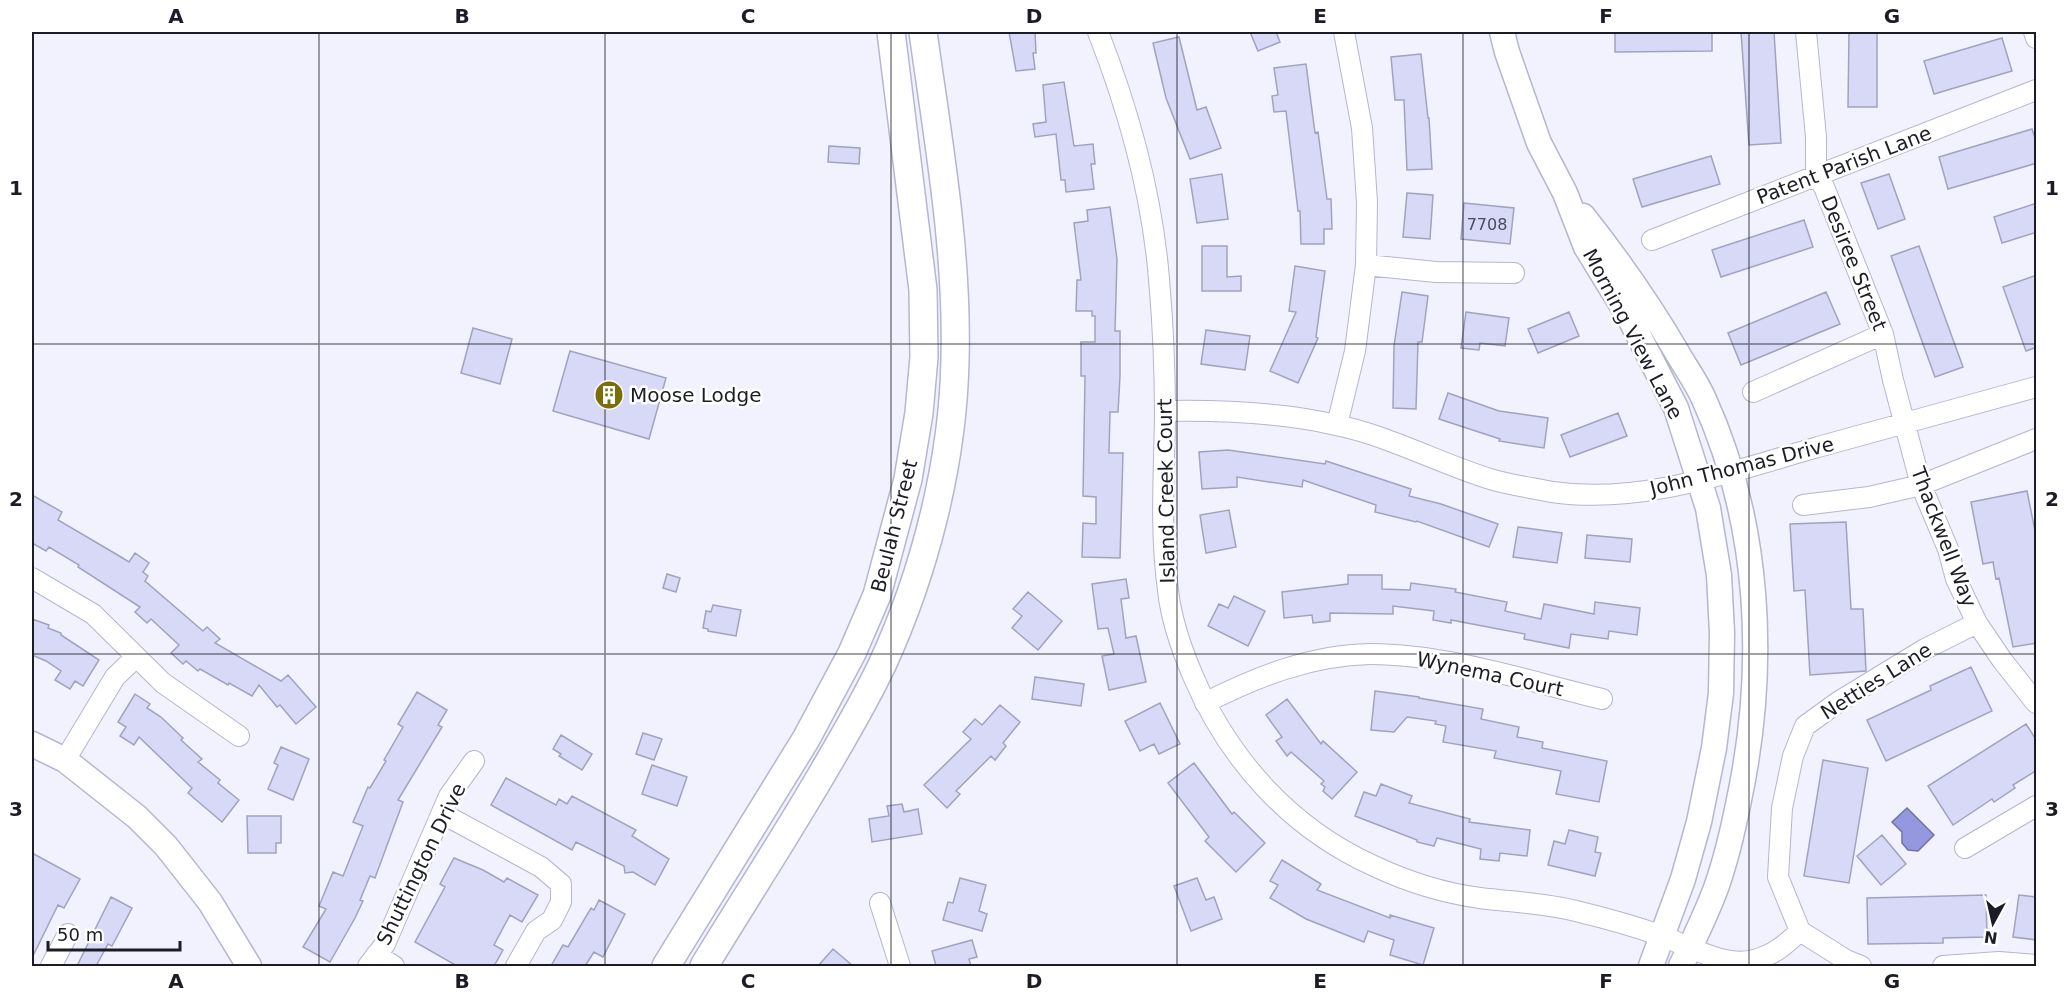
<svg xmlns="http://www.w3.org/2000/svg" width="2068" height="998" viewBox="0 0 2068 998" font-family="'DejaVu Sans',sans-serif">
  <rect width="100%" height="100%" fill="#f1f2fe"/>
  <path fill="#9698df" stroke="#7173a8" stroke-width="1.5" d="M1907,808L1934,835L1918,851L1908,850L1902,843V832L1892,822Z"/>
  <path fill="#d7d9f7" stroke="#a1a3be" stroke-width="1.5" d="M1009,32H1035L1036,53H1033L1035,69L1016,71Z
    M1250,32H1276L1280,42L1258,51Z
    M1615,32H1712V51L1615,52Z
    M1741,32H1774L1781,143L1749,145Z
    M1849,32H1877V107H1848Z
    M1179,37L1197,110L1206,107L1221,148L1190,159L1166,98L1153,43Z
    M2002,38L2012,71L1934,94L1924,61Z
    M1421,54L1428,118H1429L1432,169L1407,170L1404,100H1395L1391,57Z
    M1306,64L1315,133L1318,132L1327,199H1331L1332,229H1324V244H1301L1300,211H1298L1286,111L1274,112L1272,96L1278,95L1274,68Z
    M1064,82L1074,146L1093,144L1095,164H1091L1094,189L1066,192L1065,180H1061L1056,134L1035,137L1033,124L1046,122L1043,85Z
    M2032,129L2037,144V163L1948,189L1939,157Z
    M829,146L860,148L859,164L828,162Z
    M1711,156L1720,184L1642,207L1633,179Z
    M1222,174L1228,219L1197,223L1190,179Z
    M1889,174L1905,219L1878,229L1861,183Z
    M1407,193L1433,195L1430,239L1403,237Z
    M1464,203L1514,208L1510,244L1461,239Z
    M2037,203V232L2002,243L1994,217Z
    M1110,207L1117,259L1115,331H1120V376L1118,412H1110L1109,453H1123L1120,558L1082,557L1083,523L1096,524V497L1083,496L1085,376H1081V342H1095V316H1092V311H1076L1077,280H1081L1074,223L1088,221L1087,210Z
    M1804,220L1813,247L1721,277L1712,250Z
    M1202,246H1227V277L1241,276V291H1202Z
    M1919,246L1963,367L1935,377L1891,256Z
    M1295,266L1325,271L1316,337L1318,338L1298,383L1270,371L1296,312L1289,311Z
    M2037,275V347L2026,351L2003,287Z
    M1402,292L1428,296L1422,342H1418L1416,409L1393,408L1394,346Z
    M1826,292L1840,324L1741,365L1728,333Z
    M1466,312L1509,318L1505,346L1480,343L1479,350L1461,348Z
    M1569,312L1579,336L1538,353L1528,329Z
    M473,328L512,339L500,384L461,373Z
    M1206,330L1250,336L1245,370L1201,364Z
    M570,351L666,378L649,439L553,411Z
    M1448,393L1499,411L1548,418L1544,448L1499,441L1500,439L1439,419Z
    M1618,413L1627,436L1570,457L1561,435Z
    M1228,450L1325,464L1326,461L1411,489L1409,496L1441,504L1498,524L1489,547L1417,521L1416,522L1375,512L1376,505L1303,480L1302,487L1237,477V487L1202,489L1199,452Z
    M2027,491L2037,541V643L2013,647L1999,578L1996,579L1993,562L1983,564L1971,502Z
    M32,495L62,512L58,520L121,557L129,562L135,553L149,563L143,572L148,576L145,581L203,631L207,627L220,639L215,643L281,681L288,675L316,707L296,724L280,705L277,707L259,685L252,696L229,683L228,685L200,669L198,671L186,661L183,664L171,653L179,645L151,619L147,623L135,612L140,607L78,567L79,565L49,547L46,551L32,543Z
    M1229,510L1236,547L1206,553L1200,515Z
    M1846,522L1851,609H1863L1866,671L1810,675L1805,590L1794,591L1790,524Z
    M1518,527L1562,533L1557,563L1513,557Z
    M1587,535L1632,539L1630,562L1585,558Z
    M667,574L680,578L676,592L663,588Z
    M1348,575H1382V589L1410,590L1411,583L1456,589L1455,592L1507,602L1505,611L1541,619L1544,604L1594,614L1595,602L1640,608L1637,635L1609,631L1608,639L1571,634L1569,648L1524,639L1525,634L1451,620V623L1433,620L1434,611L1393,606V614L1330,613V621L1313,623L1312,615L1284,618L1282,592L1348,584Z
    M1126,579L1129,598L1121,599L1126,638L1136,636L1146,682L1109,690L1102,656L1114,654L1108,628L1098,629L1092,584Z
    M1028,592L1062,621L1038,650L1012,628L1022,616L1013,609Z
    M1234,596L1265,611L1248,646L1208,626L1219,604L1228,608Z
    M713,605L741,610L736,636L708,631V629L703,628L706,611L711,612Z
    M32,619L49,625L48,628L61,633V635L99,660L83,686L75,681L70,689L55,680L61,671L46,661L32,655Z
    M1971,667L1992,711L1886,761L1867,720L1931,690L1930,686Z
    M1035,677L1084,684L1081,706L1032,699Z
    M1375,691L1419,697V698L1483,709L1481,719L1519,727L1517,737L1543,742L1542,748L1607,761L1599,802L1556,794L1561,771L1494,758L1496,751L1443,742L1446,726L1435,724L1436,721L1407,717L1394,732L1371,730Z
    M417,692L447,710L438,725L442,727L398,800L403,802L375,878L370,876L360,900L363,901L355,918L330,962L303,947L326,909L319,906L333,872L343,876L363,826L353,822L368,787L370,788L386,761L384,760L403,727L398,724Z
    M135,694L150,704L147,708L161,717L183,738L181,740L202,759L198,762L220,780L218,783L239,800L222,822L188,793L192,788L139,737L134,745L120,736L126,727L118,722Z
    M1287,699L1321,744L1323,741L1357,772L1332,799L1323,791L1325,787L1321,784L1324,781L1291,752L1287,756L1276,741L1282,737L1266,715Z
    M1160,703L1180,744L1159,754L1154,744L1140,751L1125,721Z
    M1000,705L1020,722L1003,743L1006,746L995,760L991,756L956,791L960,794L947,808L924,785L971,739L963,732L975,719L982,725Z
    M2026,724L2037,741V770L2013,785L2015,788L1994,802L1992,799L1953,825L1928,786Z
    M643,733L662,739L654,760L636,754Z
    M561,735L592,754L582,770L559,756L561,754L553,749Z
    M281,747L309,759L293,800L268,789L278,765L274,763Z
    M1823,760L1868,768L1849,883L1804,876Z
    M1194,763L1232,814L1234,812L1265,843L1236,872L1205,841L1209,837L1168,783Z
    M652,765L687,777L677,806L642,794Z
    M506,778L556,805L559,799L567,804L572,796L636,830L632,836L669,859L655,885L633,872L625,873L624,866L576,842L572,850L491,805Z
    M1381,784L1412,796L1409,803L1470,819L1469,822L1530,830L1527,856L1500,853L1499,861L1480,859L1481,849L1437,838L1434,846L1417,842V840L1355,816L1364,792L1376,796Z
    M902,804L904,812L918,809L922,834L872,842L869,819L889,816L887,806Z
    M247,816H281V843H276V853H248Z
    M1569,830L1598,837L1595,852L1601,853L1595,876L1548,865L1554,841L1565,844Z
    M1882,835L1906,864L1881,885L1857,856Z
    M32,853L80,879L64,908L58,905L32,958Z
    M454,858L483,870L504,882L507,878L538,895L522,922L510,915L494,945L503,950L494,966H457L415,942L445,887L440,884Z
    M1282,860L1321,884L1317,890L1390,918V915L1434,928L1423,965L1390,955L1394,940L1368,931L1364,942L1306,919L1270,898L1278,885L1270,881Z
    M960,878L986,885L979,911L987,914L982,931L943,920L948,902L953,903Z
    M1197,878L1206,900L1214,897L1222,919L1191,931L1174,886Z
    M1986,895L1987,937L1943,938V943L1868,944L1867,898Z
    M2019,895L2037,897V940L2013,937Z
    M111,897L132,908L112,946L108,944L96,966H77Z
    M599,900L625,914L603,957L594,952L585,966H551L563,945L568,947L591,908L594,910Z
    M972,940L977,957L969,959L971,966H936L932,951Z
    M833,949L853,966H818Z"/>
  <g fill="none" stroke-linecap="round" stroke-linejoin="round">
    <g stroke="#b4b6d2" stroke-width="22">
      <path id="minor" d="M1098,32C1129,111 1152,193 1159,279C1163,324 1165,371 1165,417C1164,475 1160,532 1168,590C1171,619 1181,648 1193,676C1229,760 1290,828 1374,866C1408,882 1443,893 1480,898C1512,902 1544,903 1576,911C1605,918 1634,926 1662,936C1689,946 1725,968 1754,960C1774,955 1785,945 1800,931
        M1806,32L1816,137V176L1824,187L1883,334L1893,380L1921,485L1948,549L1956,579L1977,623L2002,660L2036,703
        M2034,32L2036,38
        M1652,240L2036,90
        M1366,265L1436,272L1514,273
        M1753,392L1883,334
        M1165,411C1222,410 1280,412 1336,425C1390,436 1438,463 1490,479C1510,485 1532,488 1552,492C1642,505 1733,471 1818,447C1891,427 1964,407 2036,387
        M1337,425L1355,351L1366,265L1367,202L1362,128L1344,32
        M1803,505L1869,497L1921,485L2036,439
        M32,578L93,614L163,683L239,736
        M1205,703C1256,677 1311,655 1370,654C1446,654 1528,681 1602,699
        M65,760L115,677L136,657
        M443,814L541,867L561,884V902L552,920L536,931L516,966
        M1965,848L2036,806
        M880,903L900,966
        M376,955L394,966
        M51,966L68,934
        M368,966L385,944L449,796L474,761
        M1861,966L1846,960L1800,931L1778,877L1782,808L1793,756L1805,726L1838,702L1925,649L1977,623
        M1943,966L1999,962L2036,965"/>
    </g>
    <g stroke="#b4b6d2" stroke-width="27">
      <path id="tertiary" d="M1502,32L1507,52L1539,143L1565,193L1586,247L1629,317L1676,408L1708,508L1719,575L1722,633L1721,693L1714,748L1699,822L1683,879L1651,966
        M1583,216C1618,260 1650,306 1678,354C1686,368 1696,382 1703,397C1761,523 1767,667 1739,800C1733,830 1726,860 1716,888C1706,915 1693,941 1681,966
        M32,744L65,760L137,817L166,846L210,902L249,966"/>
    </g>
    <g stroke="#b4b6d2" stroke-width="30">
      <path id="secondary" d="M666,966L806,739L852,653L877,595L908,479L919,413L924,357L923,290L891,32
        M704,966C743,902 784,839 822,774C843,738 864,703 882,665C925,572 953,462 955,360C958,250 938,140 923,32"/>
    </g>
    <use href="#minor" stroke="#fff" stroke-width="20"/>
    <use href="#tertiary" stroke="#fff" stroke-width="24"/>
    <use href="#secondary" stroke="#fff" stroke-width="27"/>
  </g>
  <path fill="none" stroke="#1c1c27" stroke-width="1.5" stroke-opacity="0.55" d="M319,32V966M605,32V966M891,32V966M1177,32V966M1463,32V966M1749,32V966M32,344H2036M32,654H2036"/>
  <defs>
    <g id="building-disc" transform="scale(1.5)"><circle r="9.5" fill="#796e0a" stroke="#fff"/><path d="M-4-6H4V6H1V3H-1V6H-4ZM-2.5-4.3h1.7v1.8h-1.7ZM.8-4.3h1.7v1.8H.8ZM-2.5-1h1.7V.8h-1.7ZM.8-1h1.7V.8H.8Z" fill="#fff"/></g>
  </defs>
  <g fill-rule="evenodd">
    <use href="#building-disc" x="609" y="395"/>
  </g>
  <g text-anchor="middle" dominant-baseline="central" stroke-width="5" stroke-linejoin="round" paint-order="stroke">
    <g font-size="16" fill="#4b4b5b">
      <text x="1487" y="224">7708</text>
    </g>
    <g font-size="20" fill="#1c1c27" stroke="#fff">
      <text transform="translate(1844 165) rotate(-21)">Patent Parish Lane</text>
      <text transform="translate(1854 263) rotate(68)">Desiree Street</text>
      <text transform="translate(1633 334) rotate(62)">Morning View Lane</text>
      <text transform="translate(1742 466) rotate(-14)">John Thomas Drive</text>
      <text transform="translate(1166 491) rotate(-91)">Island Creek Court</text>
      <text transform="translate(894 526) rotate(-76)">Beulah Street</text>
      <text transform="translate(1944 537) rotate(69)">Thackwell Way</text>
      <text transform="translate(1490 674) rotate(12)">Wynema Court</text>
      <text transform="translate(1876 681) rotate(-32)">Netties Lane</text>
      <text transform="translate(421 864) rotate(-64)">Shuttington Drive</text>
    </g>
    <g font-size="20" fill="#1c1c27" stroke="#fff" text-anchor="start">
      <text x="630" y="395">Moose Lodge</text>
    </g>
  </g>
  <rect width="2068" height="998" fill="none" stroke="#ffffff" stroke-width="66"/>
  <g transform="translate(1993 923) rotate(188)" stroke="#ffffff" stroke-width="4.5" paint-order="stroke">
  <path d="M0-4.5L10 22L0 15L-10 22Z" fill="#1c1c27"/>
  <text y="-9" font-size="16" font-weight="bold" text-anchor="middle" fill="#1c1c27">N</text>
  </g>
  <path d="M48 941v9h132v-9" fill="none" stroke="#1c1c27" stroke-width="3"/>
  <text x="57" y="941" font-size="18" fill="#1c1c27" stroke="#ffffff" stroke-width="4.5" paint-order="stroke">50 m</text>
  <rect x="33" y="33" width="2002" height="932" fill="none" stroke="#1c1c27" stroke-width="2"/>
  <g font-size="20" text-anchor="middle" font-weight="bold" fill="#1c1c27">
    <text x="176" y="23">A</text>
    <text x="462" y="23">B</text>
    <text x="748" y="23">C</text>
    <text x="1034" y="23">D</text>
    <text x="1320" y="23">E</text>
    <text x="1606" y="23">F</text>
    <text x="1892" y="23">G</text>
    <text x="16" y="195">1</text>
    <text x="2052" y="195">1</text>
    <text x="16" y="506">2</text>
    <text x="2052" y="506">2</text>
    <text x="16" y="816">3</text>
    <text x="2052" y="816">3</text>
    <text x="176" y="988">A</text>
    <text x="462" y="988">B</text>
    <text x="748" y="988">C</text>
    <text x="1034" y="988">D</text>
    <text x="1320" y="988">E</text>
    <text x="1606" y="988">F</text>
    <text x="1892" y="988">G</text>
  </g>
</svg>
